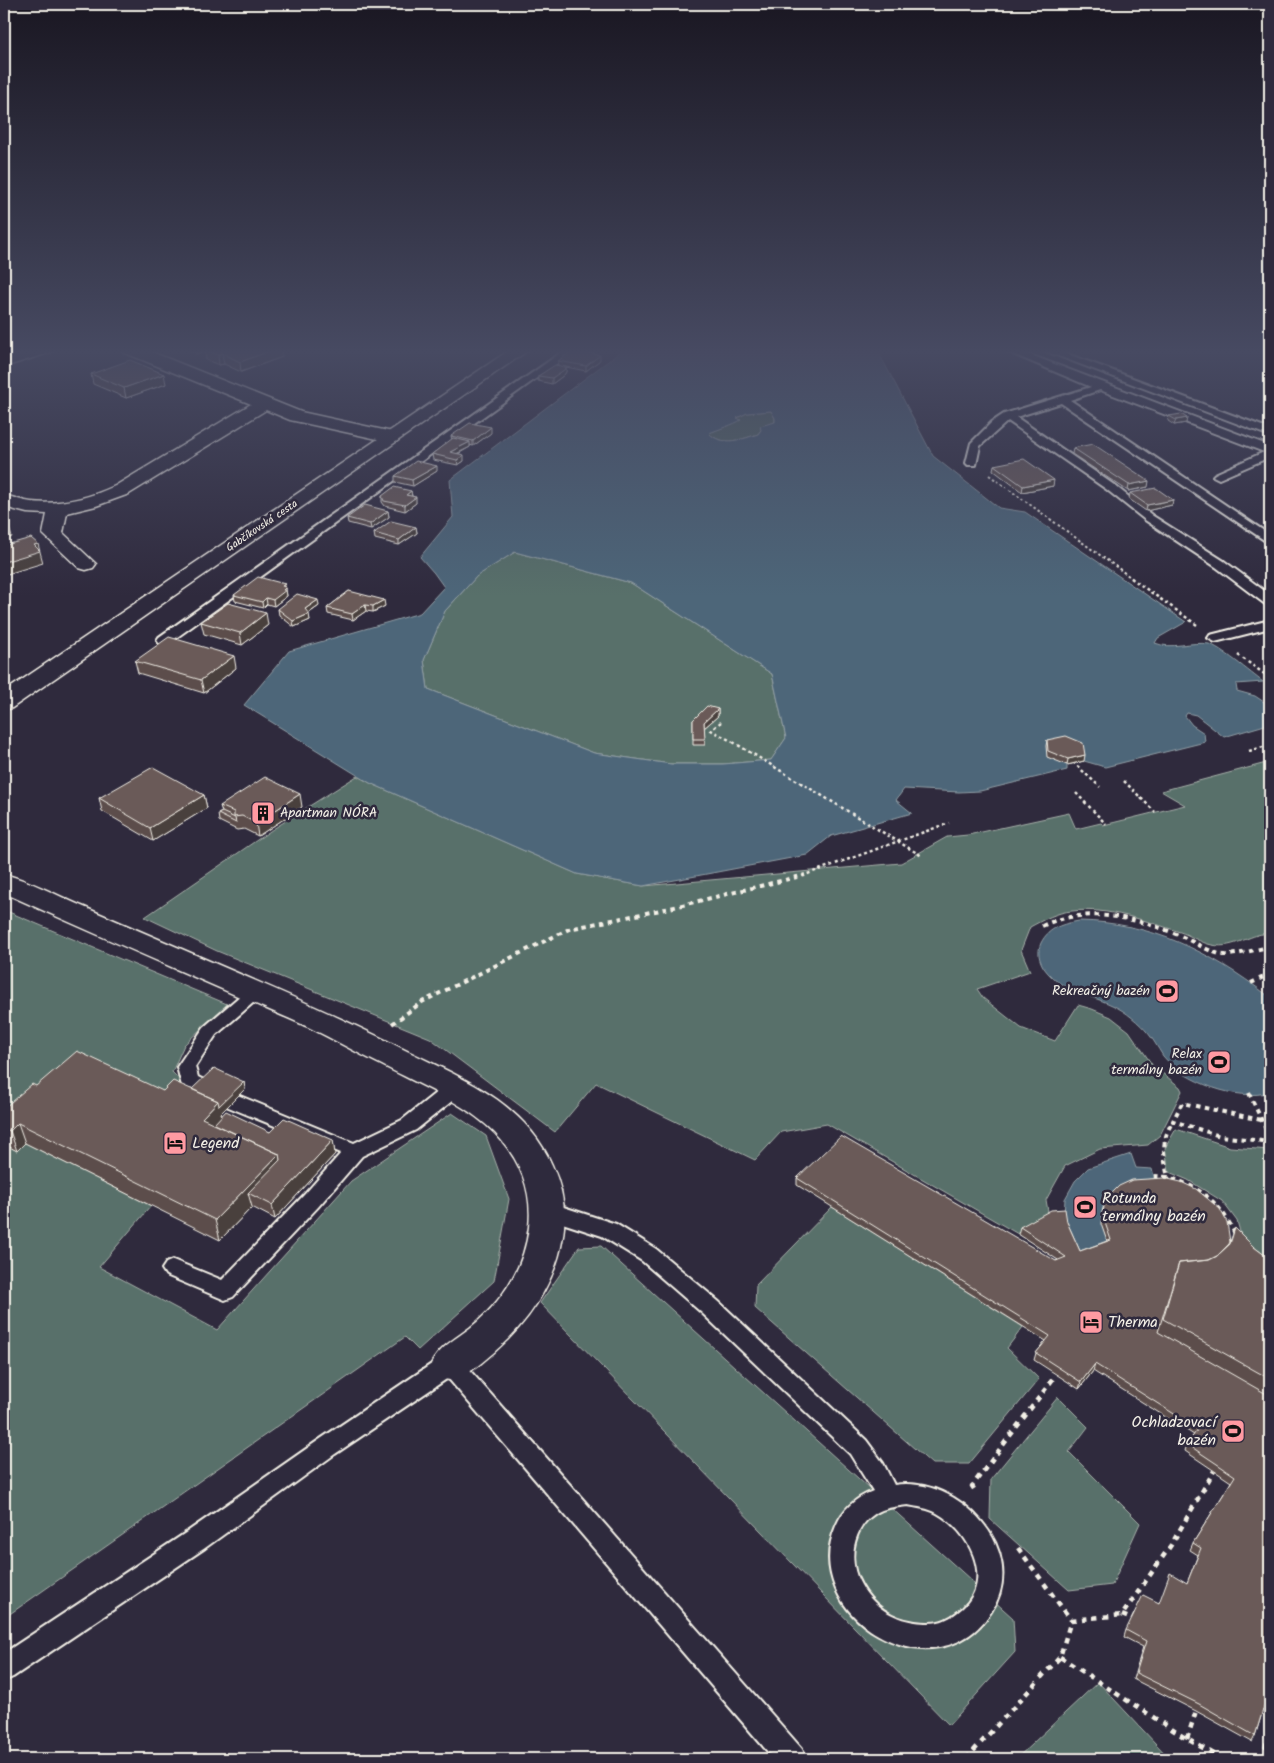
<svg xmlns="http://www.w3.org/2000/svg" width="1274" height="1763" viewBox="0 0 1274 1763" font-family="Kalam,sans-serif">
  <rect width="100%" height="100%" fill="#2f2a3d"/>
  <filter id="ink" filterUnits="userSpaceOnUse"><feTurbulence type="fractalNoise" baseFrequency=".02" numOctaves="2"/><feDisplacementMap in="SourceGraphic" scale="10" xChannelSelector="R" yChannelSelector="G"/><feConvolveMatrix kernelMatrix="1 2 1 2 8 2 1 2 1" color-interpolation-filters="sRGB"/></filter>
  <g filter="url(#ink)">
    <path fill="#586f6a" stroke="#a6b0a9" d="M771,411L775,418V422L761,430L758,434C743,439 721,447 709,433L731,424L737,418L747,413Z
      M515,552L631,583L772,674L786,738L771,760L723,764H671L594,753L428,689L424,660L445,611L477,576Z
      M1270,762V934C1253,931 1235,950 1212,945C1201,943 1190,935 1180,932C1147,921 1107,907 1072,911C1057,912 1043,920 1030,927L1021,950L1030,971L977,989L983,998L1021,1028L1055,1041L1078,1005L1092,1009L1111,1017L1129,1031L1153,1066L1180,1087L1182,1091L1160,1135L1148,1145L1100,1149L1065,1166L1046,1200L1049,1217L1018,1234L827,1124L781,1132L755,1160L596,1083L555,1132L430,1038L217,951L145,917L273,829L357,776L370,783L577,874L643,886L901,863L947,837L968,835L1069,813L1076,829L1101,823L1103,825L1112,823L1185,805L1161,791Z
      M4,910L227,1004L184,1045L172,1072L195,1095L4,1135Z
      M452,1113L486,1136L509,1199L494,1281L418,1350L405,1337L4,1618V1144L17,1151L25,1143L151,1206L99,1267L217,1330L351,1181Z
      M1176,1129L1230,1147L1270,1150V1274L1246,1253L1237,1221L1222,1201L1188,1180L1169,1172L1165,1148Z
      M832,1207L1023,1327L1007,1348L1039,1379L969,1464H932L755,1308L756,1285Z
      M601,1246L1013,1618L1015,1652L949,1725L540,1303L579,1247Z
      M1058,1397L1088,1427L1069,1452L1140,1523L1112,1585L1069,1590L990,1519L991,1479Z
      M1098,1682L1170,1759H1016Z"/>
    <path fill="#4e6679" stroke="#909ea5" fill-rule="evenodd" d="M624,349H871L880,355L933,456L999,508L1025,512L1186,622L1158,638L1155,643C1171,650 1191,641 1209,644C1219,646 1252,674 1263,682L1236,684L1237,691L1255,696L1270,706L1265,725L1224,737L1196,715L1187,713L1185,716L1192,725L1204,733L1205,742L1105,767L1084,761L1067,765V770L980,791L959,792L904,789L896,800L912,813L831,836L807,855L643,886L577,874L370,783L244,705L289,651L420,613L444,587L434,573L420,557L453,517L450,480ZM771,411L775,418V422L760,426L761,430L758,434C744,439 721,447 709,433C717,430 735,424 741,420L737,418L747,413ZM515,552L631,583L772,674L786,738L771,760L723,764H671L594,753L428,689L424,660L445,611L477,576Z
      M1079,921C1150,922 1211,952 1267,995L1270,999V1092C1238,1102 1184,1082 1163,1056C1160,1052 1158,1047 1155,1043C1148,1031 1135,1019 1123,1011C1097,994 1064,996 1044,968C1039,960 1037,952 1041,943C1049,927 1063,924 1079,921Z
      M1131,1154L1136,1168L1152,1169L1156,1186L1107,1202C1099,1219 1103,1229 1109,1247L1078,1258L1064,1216L1065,1199L1075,1181L1088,1168Z"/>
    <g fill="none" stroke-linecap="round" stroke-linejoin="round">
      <g stroke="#f4f1e8" stroke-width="4">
        <path id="lane" d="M566,349H577L169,643H159L157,640L159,637Z
          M1001,349H1015L1270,446V457L1219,479L1213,476L1215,474L1264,452L1100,390L1070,400L1270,535V544L1061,403L1016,417L1114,485L1153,516L1224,561L1270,595V605L1265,604L1216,567L1145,520L1106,489L1008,421L980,446L976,465H968L966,463L971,443L992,422L1004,414L1091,387Z
          M1040,349H1054L1270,429V436Z
          M1270,620V628L1215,642L1208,638L1210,635Z
          M255,986L261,988L264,992L261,996L216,1035L195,1067L198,1077L210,1083L212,1088L210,1093L203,1095L182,1086L177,1067L204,1027L249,988Z
          M455,1081L462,1083L464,1088L462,1093L416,1130L362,1156L318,1207L233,1297L225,1300L166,1275L162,1269L166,1263L173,1260L222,1280L304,1195L341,1153L226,1106L224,1101L226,1096L233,1094L240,1096L354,1143L402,1120L448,1083Z
          M548,1202L616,1224L656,1249L718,1301L866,1440L883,1463L894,1485C958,1475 1031,1550 991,1612C935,1698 797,1615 836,1526C843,1509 855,1498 873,1491L850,1454L702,1313L642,1261L602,1236L541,1216L538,1210L541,1204ZM908,1505C918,1507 928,1508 937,1513C968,1530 995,1578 963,1608C947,1622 936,1625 915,1622C892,1619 872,1605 861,1585C846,1559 853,1522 882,1510C890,1507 900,1506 908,1505Z
          M450,1354L458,1357L802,1749L806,1759H774L448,1378L335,1454L205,1548L13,1677L4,1681V1653L187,1532L319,1440L442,1357Z"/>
      </g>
      <g stroke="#f4f1e8" stroke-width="3">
        <path id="street" d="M29,349H54L52,352L4,367V357Z
          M121,349H144L301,412L397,433L400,437L397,441L391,442L290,420L266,410L129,494L96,506L67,513L63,533L96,564L93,568L86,570L79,568L43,534L47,514L27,513L4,507V495C13,497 22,501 31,502C60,505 89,498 115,486L251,404L123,352Z
          M4,874C31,881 58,896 84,907C134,929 185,950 235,972C291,996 346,1020 401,1048C459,1077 524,1101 552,1165C562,1187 567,1211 563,1236C557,1275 536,1311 508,1339C498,1349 464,1381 450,1380C446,1380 440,1377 437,1375L431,1364C440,1347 455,1339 470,1328C502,1302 524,1269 529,1227C533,1191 520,1159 495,1133C464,1102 420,1085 382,1065C357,1053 333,1039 308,1027C280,1014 252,1003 224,990C151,958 77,926 4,893Z"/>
      </g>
      <g stroke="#f4f1e8" stroke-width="3">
        <path id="secondary" d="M511,349H530L12,708L4,710V692Z"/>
      </g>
      <path stroke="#f4f1e8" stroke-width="2" stroke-dasharray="2.5 2.5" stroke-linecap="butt" d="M989,475L1133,579"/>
      <path stroke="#f4f1e8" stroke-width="2.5" stroke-dasharray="3 3" stroke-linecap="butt" d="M1131,578L1197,625
        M1238,655L1270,678
        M721,722L711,730L733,742
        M1249,751L1270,745
        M1073,762L1100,787
        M1124,781L1155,812
        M1076,793L1106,824
        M802,876L949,823"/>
      <path stroke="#f4f1e8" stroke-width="4" stroke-dasharray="4.5 4.5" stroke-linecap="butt" d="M1042,926C1085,905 1140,918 1183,937C1192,941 1215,955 1225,955C1239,955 1256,949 1270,947
        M1251,983L1270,974
        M392,1024L422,1002L569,929L670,908L805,875
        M1249,1093L1270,1138
        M1270,1119L1261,1120L1182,1103L1173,1121L1220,1136L1270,1142
        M1154,1176L1168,1177C1163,1156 1161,1140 1173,1121
        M1169,1181L1168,1177C1200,1187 1221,1203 1235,1234"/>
      <path stroke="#f4f1e8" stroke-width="4.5" stroke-dasharray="5.5 5.5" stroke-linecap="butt" d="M974,1489L972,1486L1056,1375
        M1018,1548L1071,1620
        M1122,1615L1132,1619
        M1071,1620L1122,1615L1171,1545L1214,1471
        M1060,1657L1187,1739L1223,1759
        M1187,1739L1196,1711
        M966,1759L1060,1657L1071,1620
        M1264,1759L1268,1733L1270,1732"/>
      <use href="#lane" fill="#2f2a3d" fill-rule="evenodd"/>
      <use href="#street" fill="#2f2a3d" fill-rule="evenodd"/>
      <use href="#secondary" fill="#2f2a3d" fill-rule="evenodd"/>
      <path stroke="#f4f1e8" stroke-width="2.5" stroke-dasharray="3 3" stroke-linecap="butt" d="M733,742L922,856"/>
    </g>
    <path fill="#5b4d4c" stroke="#f4f1e8" d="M186,349H280L282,357L241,372L224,364L219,365L206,360L205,351L196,354Z
      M600,360L586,371L566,367V372L564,375L552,384L538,381V376L558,366V361Z
      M91,374L166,384L126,398L93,384Z
      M1169,416L1187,418L1186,423L1174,425L1168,421Z
      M491,433L473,446L470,445V447L458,454L464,461L458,465L433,460L432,454L452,440L451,436Z
      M1073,448L1148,487L1128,491L1072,454Z
      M994,465L1053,486L1022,492L993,470Z
      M437,471L413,486L395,482V476Z
      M411,491L412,496L416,503L405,511L385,506L382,502V496Z
      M1130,493L1172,505L1146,511L1129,499Z
      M388,511L389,517L371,529L348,523L347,518Z
      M416,527L417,533L399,545L375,539L374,533Z
      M285,584L287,596L274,606L267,604L263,608L235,601L234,595Z
      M349,591L385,606L373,612L366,611L353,620L328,614L327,608Z
      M319,606L308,614L310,620L294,627L279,615L278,609Z
      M201,622L268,625L242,645L204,634Z
      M135,661L236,668L204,693L138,673Z
      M718,709V716L704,728L705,745H693V720Z
      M1047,740L1084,761L1067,765L1047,757L1046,746Z
      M204,795L207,808L153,841L102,811L99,798Z
      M220,806L302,807L258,836L244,829L237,830L219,821L218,814L222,812Z
      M244,1082L245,1089L221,1113L222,1116L270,1132L333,1140L335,1154L275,1219L252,1207L220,1240L25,1143L17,1151L4,1144V1108L36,1086L163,1091L192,1089Z
      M797,1178L1056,1261L1058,1260L1018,1234L1020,1227L1067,1222L1080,1251L1107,1241L1101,1224L1102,1212L1104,1205L1230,1242L1235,1228L1254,1247L1270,1259V1713L1263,1710L1255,1736L1252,1742L1196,1711L1133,1679L1143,1647L1124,1637L1126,1630L1158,1603L1187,1583L1198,1555L1190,1550L1193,1543L1231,1482L1185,1451L1187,1444L1194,1435L1093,1371L1079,1389L1034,1360L1036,1353L1046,1341L797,1185Z"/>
    <path fill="#4a3f3e" stroke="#f4f1e8" d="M195,349H210L196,354Z
      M275,349H280L282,357L241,372L240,362Z
      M222,353L224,364L219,365L218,355Z
      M600,355V360L586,371V366Z
      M566,367V372L564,375L552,384V378Z
      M164,374L166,384L126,398L124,388Z
      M1187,418L1186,423L1174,425L1176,420Z
      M491,427V433L473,446V441Z
      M470,442V447L450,457V452Z
      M464,455V461L458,465L457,460Z
      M437,466V471L413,486L412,480Z
      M1054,480L1053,486L1022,492L1023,486Z
      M1149,481L1148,487L1128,491L1129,485Z
      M411,491L412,497L406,495Z
      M416,497V503L405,511V505Z
      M1173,500L1172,505L1146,511L1147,505Z
      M388,511L389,517L371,529L370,524Z
      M6,519L12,537L4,540V520Z
      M416,527L417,533L399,545V540Z
      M38,544L43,563L4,575V562L34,545Z
      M285,584L287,596L274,606L273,600L282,586Z
      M266,598L267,604L263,608L262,602Z
      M318,600L319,606L306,615L305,609Z
      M384,600L385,606L373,612V606Z
      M365,605L366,611L353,620L352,614Z
      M266,613L268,625L242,645L240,633Z
      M309,614L310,620L294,627L293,621Z
      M234,656L236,668L204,693L201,680Z
      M718,709V716L704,728V722Z
      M1085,755L1084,761L1067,765L1068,759Z
      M300,794L302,807L258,836L256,823Z
      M204,795L207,808L153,841L150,828Z
      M244,1082L245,1089L221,1113L223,1121L215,1130L202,1118L218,1101Z
      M18,1123L25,1143L17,1151L10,1131Z
      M333,1140L335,1154L275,1219L272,1205Z
      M279,1154L283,1174L248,1193L252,1207L220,1240L215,1220Z
      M1095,1364L1093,1371L1079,1389L1081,1382Z"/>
    <path fill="#6a5a58" stroke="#f4f1e8" d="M207,349H275L240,362L222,353L218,355L205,350Z
      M573,350L600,355L586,366L558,361Z
      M130,360L164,374L124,388L91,374Z
      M555,365L566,367L564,370L552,378L538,376Z
      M1181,414L1187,418L1176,420L1169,416Z
      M470,423L491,427L473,441L451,436Z
      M453,438L470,442L450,452L464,455L457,460L432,454Z
      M1093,444L1149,481L1129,485L1073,448Z
      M1024,459L1054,480L1023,486L994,465Z
      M416,461L437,466L412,480L395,476Z
      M394,487L411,491L406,495L416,497L405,505L384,501L382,496Z
      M1156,488L1173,500L1147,505L1130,493Z
      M365,505L388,511L370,524L347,518Z
      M4,521L8,526L4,527Z
      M391,521L416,527L399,540L374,533Z
      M31,538L38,544L34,545L40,551L4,562V543L6,545Z
      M258,577L285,584L282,586L286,587L283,590H286L273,600L266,598L262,602L234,595Z
      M349,591L384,600L373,606L365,605L352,614L327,608Z
      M297,594L318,600L305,609L309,614L293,621L278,609Z
      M228,603L266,613L240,633L201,622Z
      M169,637L234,656L201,680L135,661Z
      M707,706L718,709L704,722L705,739H693V720Z
      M1066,736L1083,743L1085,755L1068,759L1048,751L1047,740Z
      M153,767L204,795L150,828L99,798Z
      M265,777L300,794L256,823L242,816L234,817V812L220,806Z
      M222,812L235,818L236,823L218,814Z
      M77,1051L163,1091L173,1081L218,1101L202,1118L279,1154L215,1220L18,1123L10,1131L4,1128V1108L32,1084L36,1086Z
      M214,1068L244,1082L219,1106L218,1101L192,1089Z
      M226,1111L270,1132L284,1118L333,1140L272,1205L248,1193L280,1160L279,1154L214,1124Z
      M841,1136L1056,1261L1066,1257L1020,1227L1051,1210L1065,1209L1067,1222L1080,1251L1111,1240L1103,1217L1104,1205L1110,1195L1119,1186L1132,1180L1164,1178L1181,1182L1196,1189L1220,1209L1227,1222L1230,1242L1229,1244L1217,1256L1209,1260L1179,1263L1158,1332L1270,1396V1705L1265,1703L1255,1736L1199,1704L1136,1673L1146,1641L1126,1630L1143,1595L1159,1603L1170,1573L1187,1583L1201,1548L1193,1543L1235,1476L1187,1444L1198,1429L1095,1364L1081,1382L1036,1353L1050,1336L797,1178Z
      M1235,1228L1254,1247L1270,1259V1379L1163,1319L1179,1263L1209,1260L1217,1256L1230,1244Z"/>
  </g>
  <linearGradient id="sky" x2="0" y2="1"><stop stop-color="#1a1722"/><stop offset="0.59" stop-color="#474a62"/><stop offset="1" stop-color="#474a62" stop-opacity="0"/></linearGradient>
  <rect width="1274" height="596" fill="url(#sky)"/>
  <defs>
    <g id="building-square" transform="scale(1.25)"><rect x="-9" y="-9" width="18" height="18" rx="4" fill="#ff9aa2" stroke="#2f2a3d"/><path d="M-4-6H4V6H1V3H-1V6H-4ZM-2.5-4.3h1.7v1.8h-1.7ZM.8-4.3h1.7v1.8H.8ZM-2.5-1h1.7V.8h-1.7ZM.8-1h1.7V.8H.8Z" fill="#111"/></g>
    <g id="stadium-square" transform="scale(1.25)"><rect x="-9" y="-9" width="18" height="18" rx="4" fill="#ff9aa2" stroke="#2f2a3d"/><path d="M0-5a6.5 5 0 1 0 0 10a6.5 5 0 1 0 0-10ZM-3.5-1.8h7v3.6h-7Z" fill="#111"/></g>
    <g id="hotel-square" transform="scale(1.25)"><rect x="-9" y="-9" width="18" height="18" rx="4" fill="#ff9aa2" stroke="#2f2a3d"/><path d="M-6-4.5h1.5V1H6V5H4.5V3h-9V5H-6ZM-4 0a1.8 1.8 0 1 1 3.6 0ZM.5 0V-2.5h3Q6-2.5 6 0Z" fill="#111"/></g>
  </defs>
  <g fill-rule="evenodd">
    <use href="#building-square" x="263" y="813"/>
    <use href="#stadium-square" x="1167" y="991"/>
    <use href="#stadium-square" x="1219" y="1062"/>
    <use href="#hotel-square" x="175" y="1143"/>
    <use href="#stadium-square" x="1085" y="1207"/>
    <use href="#hotel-square" x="1091" y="1322"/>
    <use href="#stadium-square" x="1233" y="1431"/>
  </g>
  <g text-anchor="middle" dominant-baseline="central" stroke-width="5" stroke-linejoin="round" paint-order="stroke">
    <g font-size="11" fill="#f4f1e8" stroke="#2f2a3d">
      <text transform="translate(262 526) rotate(-34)">Gabčíkovská cesta</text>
    </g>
    <g font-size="14" fill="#f4f1e8" stroke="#2f2a3d" text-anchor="end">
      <text x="280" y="813" text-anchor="start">Apartman NÓRA</text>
      <text x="1150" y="991">Rekreačný bazén</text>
      <text x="1202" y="1054">Relax<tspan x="1202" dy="16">termálny bazén</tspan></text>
    </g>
    <g font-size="16" fill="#f4f1e8" stroke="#2f2a3d" text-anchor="start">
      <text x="192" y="1143">Legend</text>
      <text x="1102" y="1198">Rotunda<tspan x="1102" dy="18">termálny bazén</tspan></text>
      <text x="1108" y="1322">Therma</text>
      <text x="1216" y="1422" text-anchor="end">Ochladzovací<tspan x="1216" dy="18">bazén</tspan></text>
    </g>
  </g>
  <rect width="1274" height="1763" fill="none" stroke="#2f2a3d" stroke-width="20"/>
  <rect x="10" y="10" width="1254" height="1743" fill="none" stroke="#f4f1e8" stroke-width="2" filter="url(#ink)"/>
</svg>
